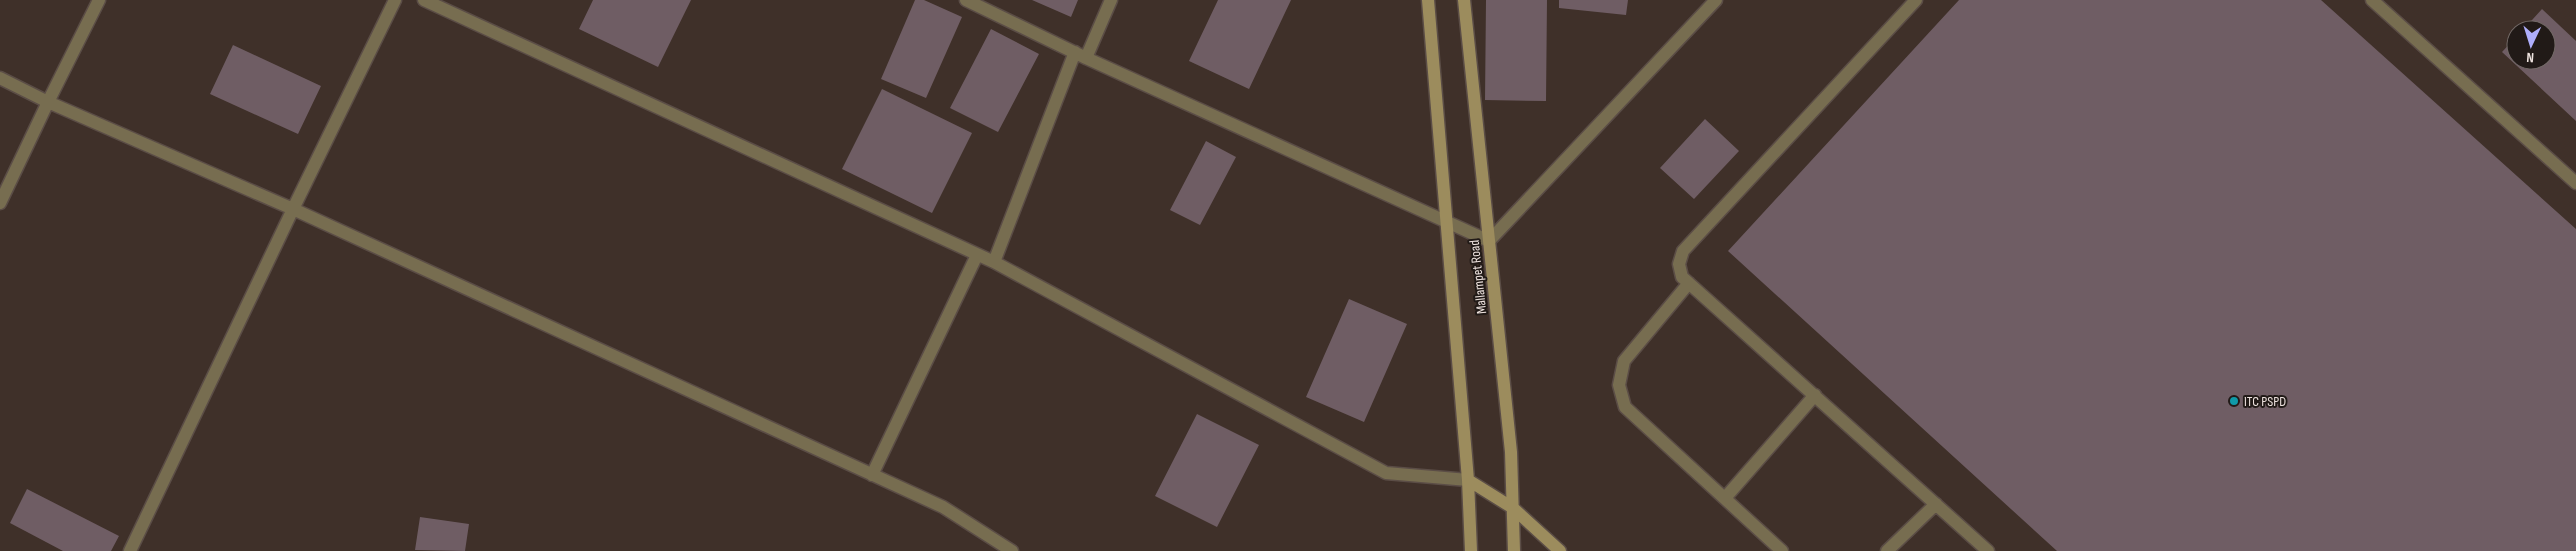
<svg xmlns="http://www.w3.org/2000/svg" width="2576" height="551" viewBox="0 0 2576 551" font-family="'Sofia Sans Condensed',sans-serif">
  <rect width="100%" height="100%" fill="#3f3029"/>
  <path fill="#6f5d64" d="M593,0H691L658,67L579,29Z
    M915,0H924L962,17L926,98L881,79Z
    M1032,0H1078L1071,17Z
    M1218,0H1291L1249,89L1189,61Z
    M1486,0H1547L1546,101L1485,100Z
    M1559,0H1628L1626,15L1559,8Z
    M1959,0H2321L2576,229V551H2057L1728,251Z
    M2542,9L2576,41V121L2502,52L2516,37V60H2546V30H2523Z
    M991,29L1039,54L998,132L950,108Z
    M233,45L321,86L298,134L210,94Z
    M882,89L972,133L932,213L842,169Z
    M1705,119L1739,151L1694,199L1660,168Z
    M1206,141L1236,157L1200,225L1170,210Z
    M1349,299L1407,324L1364,422L1306,397Z
    M1197,414L1259,445L1217,527L1155,496Z
    M27,489L119,536L111,551H63L10,523Z
    M420,517L469,524L465,551L415,550Z"/>
  <g fill="none" stroke-linecap="round" stroke-linejoin="round">
    <g stroke="#5b4d46" stroke-width="15">
      <path id="lane" d="M1916,0L1683,251L1679,264L1682,277L1988,551
        M2372,0L2576,183
        M1489,241L1716,0
        M1689,283L1624,361L1619,385L1625,407L1782,551
        M1725,498L1815,395
        M1887,551L1936,504"/>
    </g>
    <g stroke="#5b4d46" stroke-width="15">
      <path id="street" d="M424,0L994,262L1386,473L1468,480
        M966,0L1086,58L1489,241
        M1086,58L1111,0
        M0,78L48,102L99,0
        M0,203L48,102L293,209L395,0
        M994,262L1075,52
        M872,475L977,255
        M130,551L293,209L943,507L1012,551"/>
    </g>
    <g stroke="#5b4d46" stroke-width="15">
      <path id="secondary" d="M1428,0L1468,480L1471,551
        M1464,0L1511,452L1514,551
        M1468,480L1513,508L1560,551"/>
    </g>
    <use href="#lane" stroke="#776d50" stroke-width="12"/>
    <use href="#street" stroke="#776d50" stroke-width="12"/>
    <use href="#secondary" stroke="#9c8c5d" stroke-width="12"/>
  </g>
  <circle fill="#0f9aa8" stroke="#211a17" stroke-width="2" cx="2234" cy="401" r="5"/>
  <g text-anchor="middle" dominant-baseline="central" stroke-width="4" stroke-linejoin="round" paint-order="stroke">
    <g font-size="14" fill="#eee3df" stroke="#211a17">
      <text transform="translate(1478 277) rotate(-96)">Mallampet Road</text>
    </g>
    <g font-size="14" fill="#eee3df" stroke="#211a17" text-anchor="start">
      <text x="2244" y="401">ITC PSPD</text>
    </g>
  </g>
  <g transform="translate(2531 45) rotate(184)"><circle r="24" fill="#211a17" stroke="#736a67"/>
  <path d="M0-4L9 19L0 12L-9 19Z" fill="#aeaefb"/>
  <text y="-8" font-size="14" font-weight="bold" text-anchor="middle" fill="#eee3df">N</text>
  </g>
</svg>
